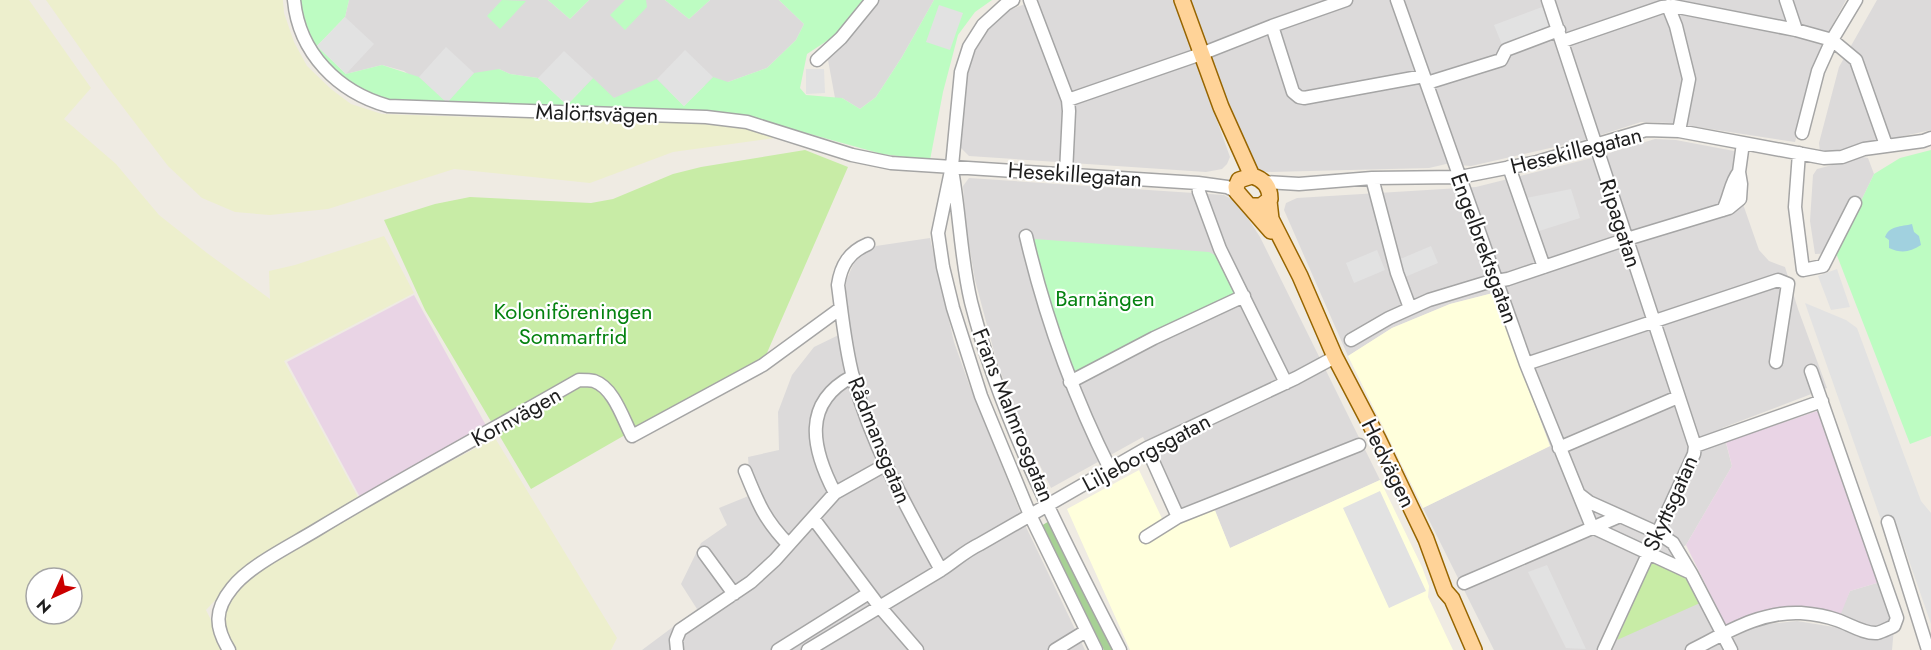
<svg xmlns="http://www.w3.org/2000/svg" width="1931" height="650" viewBox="0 0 1931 650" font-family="Jost,sans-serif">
  <rect width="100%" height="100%" fill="#efebe3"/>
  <path fill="#dcdada" d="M349,0H548L570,19L589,0H665L689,19L710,0H779L804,24L796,40L767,68L728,82L614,98L538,78L510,74L499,69L447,103L404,71L382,65L346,74L345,17Z
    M877,0H934L902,57L876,97L860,109L842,98H835L828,60L867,16Z
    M1025,0H1174L1230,157L1227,164L1222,169L1206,172L969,156L960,147L964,78L973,54L988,30L1007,11L1025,4Z
    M1191,0H1846L1822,44L1795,142L1671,123L1641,122L1585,140L1471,166L1446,164L1429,168L1266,172L1258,170L1222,87Z
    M1877,0H1931V130L1826,153H1820L1819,143L1839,67Z
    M1655,139L1676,140L1734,151L1744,207L1759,250L1769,261L1785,267L1798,309L1827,388L1722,428L1732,466L1686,545L1651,569L1697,598L1722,644L1757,625L1797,621L1834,627L1850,591L1880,582L1895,617L1892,650H1494L1423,508L1550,446L1493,293L1450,304L1392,328L1348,356L1284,210L1286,203L1297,198L1476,187L1596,157Z
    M1863,157L1868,158L1874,174L1836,253L1815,254L1810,221L1813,175L1817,169Z
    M969,178L1224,195L1233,200L1249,220L1260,237L1380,480L1230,548L1214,508L1183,522L1143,437L1051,488L1020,425L996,359L975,280L966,227L963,186Z
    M930,238L954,342L970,387L1027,529L1085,650H642L697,609L681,584L701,543L727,525L719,508L751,495L748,457L779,450L778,412L792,375L814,347L851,329L845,298L846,281L857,256L876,246Z"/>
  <path fill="#e9d4e5" d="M414,295L488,429L361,499L287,362Z
    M1820,410L1880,582L1850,591L1840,616L1805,609L1726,626L1686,545L1732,466L1726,442Z"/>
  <path fill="#ffffdc" d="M1493,293L1550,446L1423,508L1348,356L1392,328L1450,304Z
    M1139,470L1167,529L1214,508L1230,548L1380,480L1422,567L1429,586L1428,597L1453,650H1130L1067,509Z"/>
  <path fill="#edefcd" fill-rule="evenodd" d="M0,0H29L91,88L64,119L116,164L159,215L207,253L270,299L269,271L295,265L384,236L414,293L284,361L359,499L246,567L206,610L226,650H0ZM36,578H72V614H36Z
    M46,0H283L284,13L294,42L307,66L331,89L351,104L382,114L472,117L689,121L744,128L774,138L673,152L590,183L454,169L328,209L270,215L235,212L202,198L168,166L106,85Z
    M495,438L617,638L611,650H234L225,635L222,617L235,589L270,563L417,479Z"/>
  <path fill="#c8eca6" d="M805,150L848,167L763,362L632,431L531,489L425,310L384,220L435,204L470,197L591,203L613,199L673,174L701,167Z
    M1652,560L1687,576L1700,603L1617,640Z"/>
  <path fill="#a7d195" d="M1051,520L1116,650H1104L1041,526Z"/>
  <path fill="#bdfcc2" d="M299,0H349L345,17L317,46L346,74L382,65L419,77L447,102L474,73L499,69L510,74L538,78L567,105L593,78L614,98L657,79L684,106L713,77L728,82L767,68L796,40L804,24L779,0H866L842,31L807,54L800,88L806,95L842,98L860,109L876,97L902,57L934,0H992L975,12L958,35L943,92L930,160L882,154L745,116L703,111C636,109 568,107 501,105C454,104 400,109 357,88C326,73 300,34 299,0Z
    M502,0L526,1L500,29L487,16Z
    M548,0H589L570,19Z
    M625,0H646L647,7L625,30L610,15Z
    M665,0H710L689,19Z
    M1931,150V436L1910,444L1836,253L1874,174L1900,158Z
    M1035,239L1209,252L1222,259L1238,291L1236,295L1077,374L1071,373L1033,247Z"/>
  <path fill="#e2e2e2" d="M939,5L963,13L950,50L926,42Z
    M1542,7L1550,30L1503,47L1494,25Z
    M345,17L374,44L346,74L317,46Z
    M446,47L474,73L447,103L419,77Z
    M685,50L713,77L684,106L657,79Z
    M564,51L593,78L567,105L538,78Z
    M806,69H824L825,93L806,94Z
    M1571,189L1580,218L1536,232L1526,198Z
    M1431,246L1438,263L1405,277L1398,260Z
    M1377,250L1385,270L1354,283L1346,263Z
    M1837,269L1850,307L1831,310L1818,276Z
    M1805,303L1846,320L1857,328L1921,501L1931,513V624L1898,529L1887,537Z
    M1380,491L1426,591L1389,608L1343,508Z
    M1547,565L1586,649L1566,648L1528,572Z"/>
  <path fill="#a1d1df" d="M1912,224L1914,232L1919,236L1921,245C1910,252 1902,254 1889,248V240L1885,237C1890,225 1901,227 1912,224Z"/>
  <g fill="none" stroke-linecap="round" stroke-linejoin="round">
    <g stroke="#a5a5a5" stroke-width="15">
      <path id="minor" d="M294,0C299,53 338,92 388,106L706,117L747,122L852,155L891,163L1198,183L1227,187L1237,192
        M1013,0L1006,4L983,25L969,47L961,72L952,166L938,233L943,267L953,308L981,396L1030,515L1096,650
        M1030,0L1068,100L1069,111L1066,173
        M1397,0L1526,364L1592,527L1691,573
        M1548,0L1695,446
        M1786,0L1796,30
        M1668,6L1676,26L1689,79L1679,131
        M1272,26L1293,92L1299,97L1304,98L1424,76
        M1563,41L1662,7L1673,6L1796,30L1832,40L1856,60L1886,145
        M817,60L841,38L872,0
        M1427,83L1501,60L1506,50L1559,30
        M1068,100L1201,54L1272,26L1346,0
        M1802,133L1818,71L1832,40L1856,0
        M1799,153L1795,207L1803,270L1823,266L1855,203
        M1509,167L1544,267
        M953,176C960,218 961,260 971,302C1002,424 1063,539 1120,650
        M1372,178L1397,273L1410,308
        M1264,182L1299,184L1372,178L1460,177L1537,162L1646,130L1679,131L1824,158L1842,157L1864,149L1923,141L1931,138
        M1198,183L1199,192L1220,249L1286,383
        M1723,210C1730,197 1730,183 1739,172
        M1026,236C1045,317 1073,395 1110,469
        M868,244C849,252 841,265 838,285C842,315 845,347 853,377C872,446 907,508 941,570
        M1351,340L1389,318L1429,300L1485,283L1508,279L1627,239L1729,208L1740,199L1741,184L1739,172L1743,143
        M1526,364L1778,280L1788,284L1776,362
        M1070,382L1154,338L1244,296
        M1147,448L1178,517
        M1559,448L1678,397
        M745,471C758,503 764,519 788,544
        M835,493C812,449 801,403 853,376
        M1580,495L1589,502L1658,533L1673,543L1691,573L1731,650
        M813,518L879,606L917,650
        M1888,522L1928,650
        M1146,537L1178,517L1359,445
        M704,553L734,594
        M1464,583L1620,516
        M229,650C215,627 214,610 232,588C250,565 292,545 318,529C404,477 492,430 579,380C583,380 590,380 594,381C614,388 623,419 632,436L763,365L841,308
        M677,650L676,640L680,630L751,582L775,560L835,493L885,465
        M778,650L869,593
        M808,650L941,570C955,561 965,551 980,544L1147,448L1296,378L1335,357
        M1055,650L1086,631
        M1604,650L1694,454L1695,446L1822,401
        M1692,650C1726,633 1760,611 1801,613C1813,614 1826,616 1837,620C1849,624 1864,634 1877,633C1882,632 1889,628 1894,626L1897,618L1811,371"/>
    </g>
    <g stroke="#976500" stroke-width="18">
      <path id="major" d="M1182,0L1221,107L1252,176
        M1269,201L1271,219L1300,276L1335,357L1378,439L1426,539L1445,591L1452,599L1474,650
        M1250,206H1261L1270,199C1270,187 1264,179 1252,176L1239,180L1236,187L1237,192L1271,231"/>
    </g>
    <use href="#minor" stroke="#fff" stroke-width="12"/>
    <use href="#major" stroke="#ffd398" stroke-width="15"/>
  </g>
  <g text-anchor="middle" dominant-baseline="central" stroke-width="4.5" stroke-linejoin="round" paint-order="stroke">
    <g font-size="22" fill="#1e1e1e" stroke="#fff">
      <text transform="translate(597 113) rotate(2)">Malörtsvägen</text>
      <text transform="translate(1576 150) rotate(-14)">Hesekillegatan</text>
      <text transform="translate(1075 174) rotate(4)">Hesekillegatan</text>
      <text transform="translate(1621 223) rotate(72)">Ripagatan</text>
      <text transform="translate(1485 248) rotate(70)">Engelbrektsgatan</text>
      <text transform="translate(1014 415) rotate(68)">Frans Malmrosgatan</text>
      <text transform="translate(516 416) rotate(-29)">Kornvägen</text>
      <text transform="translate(880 440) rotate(68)">Rådmansgatan</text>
      <text transform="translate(1146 452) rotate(-28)">Liljeborgsgatan</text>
      <text transform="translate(1389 463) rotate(64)">Hedvägen</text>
      <text transform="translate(1670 503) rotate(-66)">Skyttsgatan</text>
    </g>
    <g font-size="22" fill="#058210" stroke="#fff">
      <text x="1105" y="298">Barnängen</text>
      <text x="573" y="311">Koloniföreningen<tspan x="573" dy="25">Sommarfrid</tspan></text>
    </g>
  </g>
  <g transform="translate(54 596) rotate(225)"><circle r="28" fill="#ffffff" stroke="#a5a5a5" stroke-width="1.5"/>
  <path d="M0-4.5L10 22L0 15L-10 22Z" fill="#cb0000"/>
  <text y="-9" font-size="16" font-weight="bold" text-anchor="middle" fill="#1e1e1e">N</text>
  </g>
</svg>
